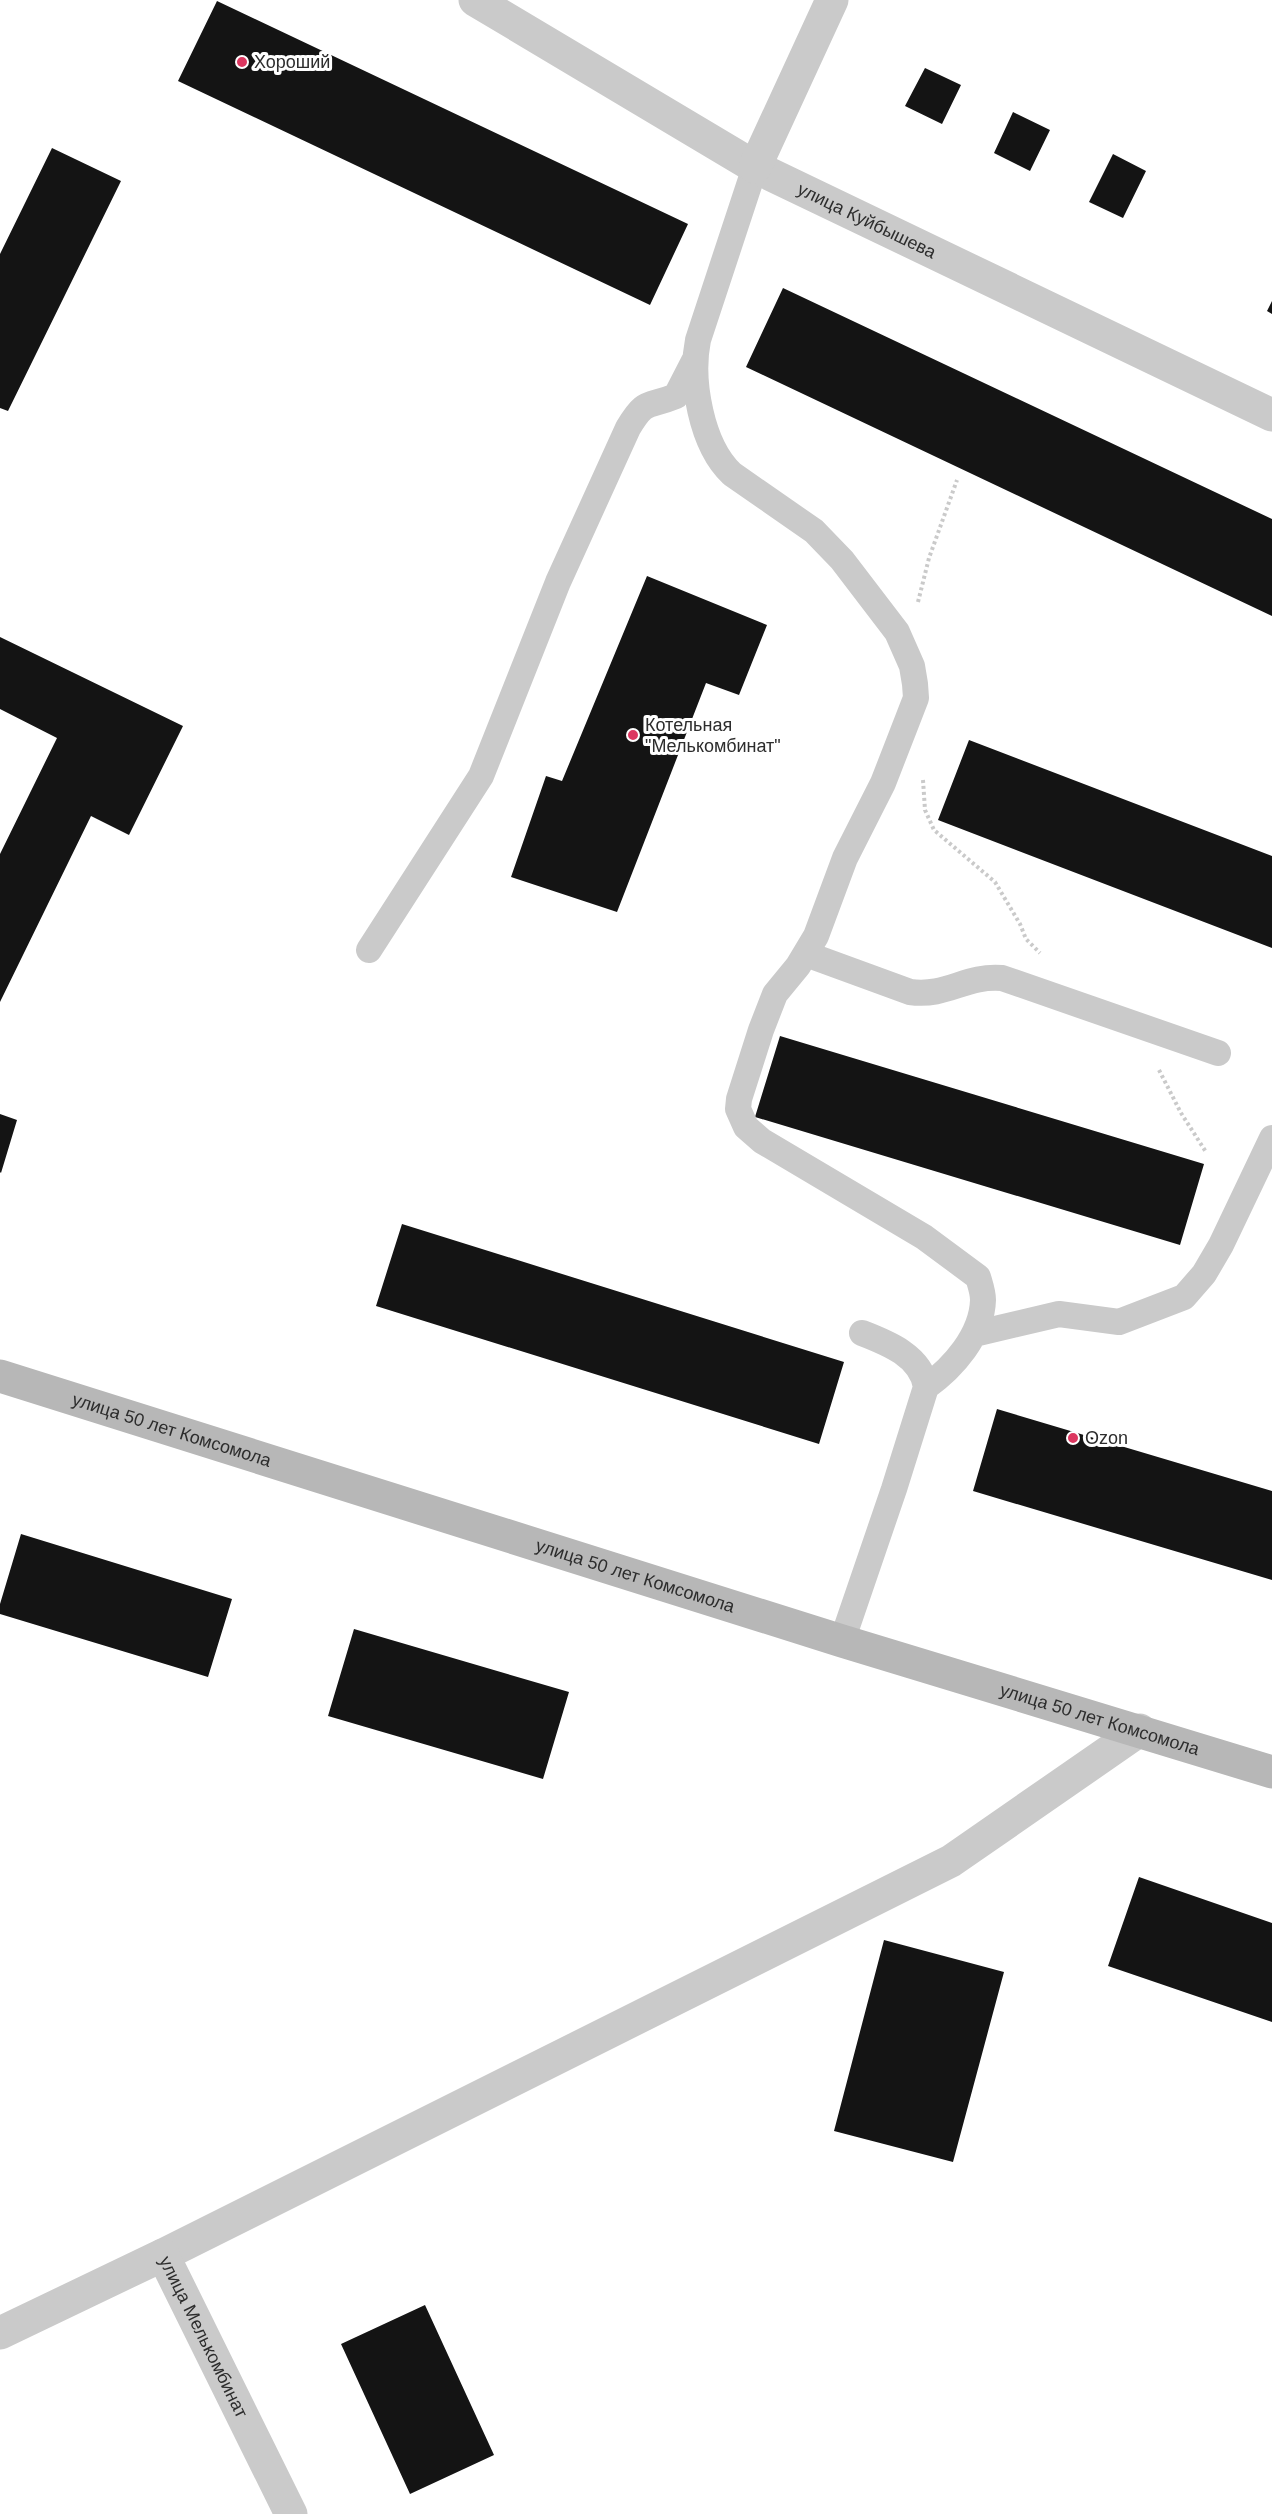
<svg xmlns="http://www.w3.org/2000/svg" width="1272" height="2514" viewBox="0 0 1272 2514" font-family="Arial,sans-serif">
  <rect width="100%" height="100%" fill="#fff"/>
  <path fill="#141414" d="M217,1L688,224L650,305L178,81Z
    M925,68L961,85L942,124L905,106Z
    M1013,112L1050,130L1030,171L994,153Z
    M52,148L121,181L8,411L0,408V254Z
    M1113,154L1146,171L1123,218L1089,202Z
    M783,288L1272,519V616L746,367Z
    M1272,301V314L1267,311Z
    M647,576L767,625L739,695L706,683L617,912L511,877L546,776L562,781Z
    M0,637L183,726L129,835L91,816L0,1002V854L57,738L0,709Z
    M969,740L1272,856V948L938,820Z
    M780,1036L1204,1164L1180,1245L755,1117Z
    M0,1114L17,1120L1,1173L0,1172Z
    M402,1224L844,1362L819,1444L376,1306Z
    M997,1409L1272,1491V1580L973,1491Z
    M21,1534L232,1599L208,1677L0,1614V1604Z
    M354,1629L569,1692L543,1779L328,1716Z
    M1139,1877L1272,1923V2022L1108,1966Z
    M884,1940L1004,1972L953,2162L834,2131Z
    M425,2305L494,2455L410,2494L341,2344Z"/>
  <g fill="none" stroke-linecap="round" stroke-linejoin="round">
    <path stroke="#cacaca" stroke-width="4" stroke-dasharray="3 3" stroke-linecap="butt" d="M918,602L929,558L957,480
      M923,780L925,810L934,830L995,882L1020,924L1026,939L1040,953
      M1159,1070L1181,1113L1206,1152"/>
    <path stroke="#cacaca" stroke-width="26" d="M755,167L698,340C690,380 701,445 732,474L814,531L842,560L897,632L912,666L915,684L916,698L904,729L883,783L845,858L816,936L798,966L775,994L761,1030L739,1099L738,1109L746,1127L762,1141L924,1237L978,1277C980,1284 983,1292 983,1300C982,1335 953,1368 926,1387
      M369,950L481,776L558,582L628,428C646,398 647,408 676,396L694,361
      M806,954L910,992C948,997 965,975 1002,978L1218,1053
      M974,1334L1059,1314L1119,1322L1184,1297L1204,1274L1221,1245L1272,1138
      M842,1641L894,1489L926,1387C921,1356 888,1343 862,1333"/>
    <g stroke="#cacaca" stroke-width="33">
      <path id="s1" d="M475,0L755,167L1272,415"/>
      <path d="M755,167L832,0"/>
      <path d="M163,2255L951,1861L1140,1730"/>
      <path id="s2" d="M0,2333L163,2255L291,2514"/>
    </g>
    <path stroke="#b7b7b7" stroke-width="33" id="s3" d="M0,1376L842,1641L1272,1772"/>
  </g>
  <g fill="#dc3760" stroke="#fff" stroke-width="2">
    <circle cx="242" cy="62" r="6"/>
    <circle cx="633" cy="735" r="6"/>
    <circle cx="1073" cy="1438" r="6"/>
  </g>
  <g text-anchor="middle" dominant-baseline="central" stroke-width="6" stroke-linejoin="round" paint-order="stroke">
    <g font-size="18" fill="#2d2d2d" stroke="#fff" text-anchor="start">
      <text x="254" y="62">Хороший</text>
      <text x="645" y="725">Котельная<tspan x="645" dy="21">"Мелькомбинат"</tspan></text>
      <text x="1085" y="1438">Ozon</text>
    </g>
    <g font-size="18" fill="#2d2d2d" stroke="#fff">
      <text stroke="none"><textPath href="#s1" startOffset="450">улица Куйбышева</textPath></text>
      <text stroke="none"><textPath href="#s3" startOffset="180">улица 50 лет Комсомола</textPath></text>
      <text stroke="none"><textPath href="#s3" startOffset="666">улица 50 лет Комсомола</textPath></text>
      <text stroke="none"><textPath href="#s3" startOffset="1152">улица 50 лет Комсомола</textPath></text>
      <text stroke="none"><textPath href="#s2" startOffset="272">улица Мелькомбинат</textPath></text>
    </g>
  </g>
</svg>
